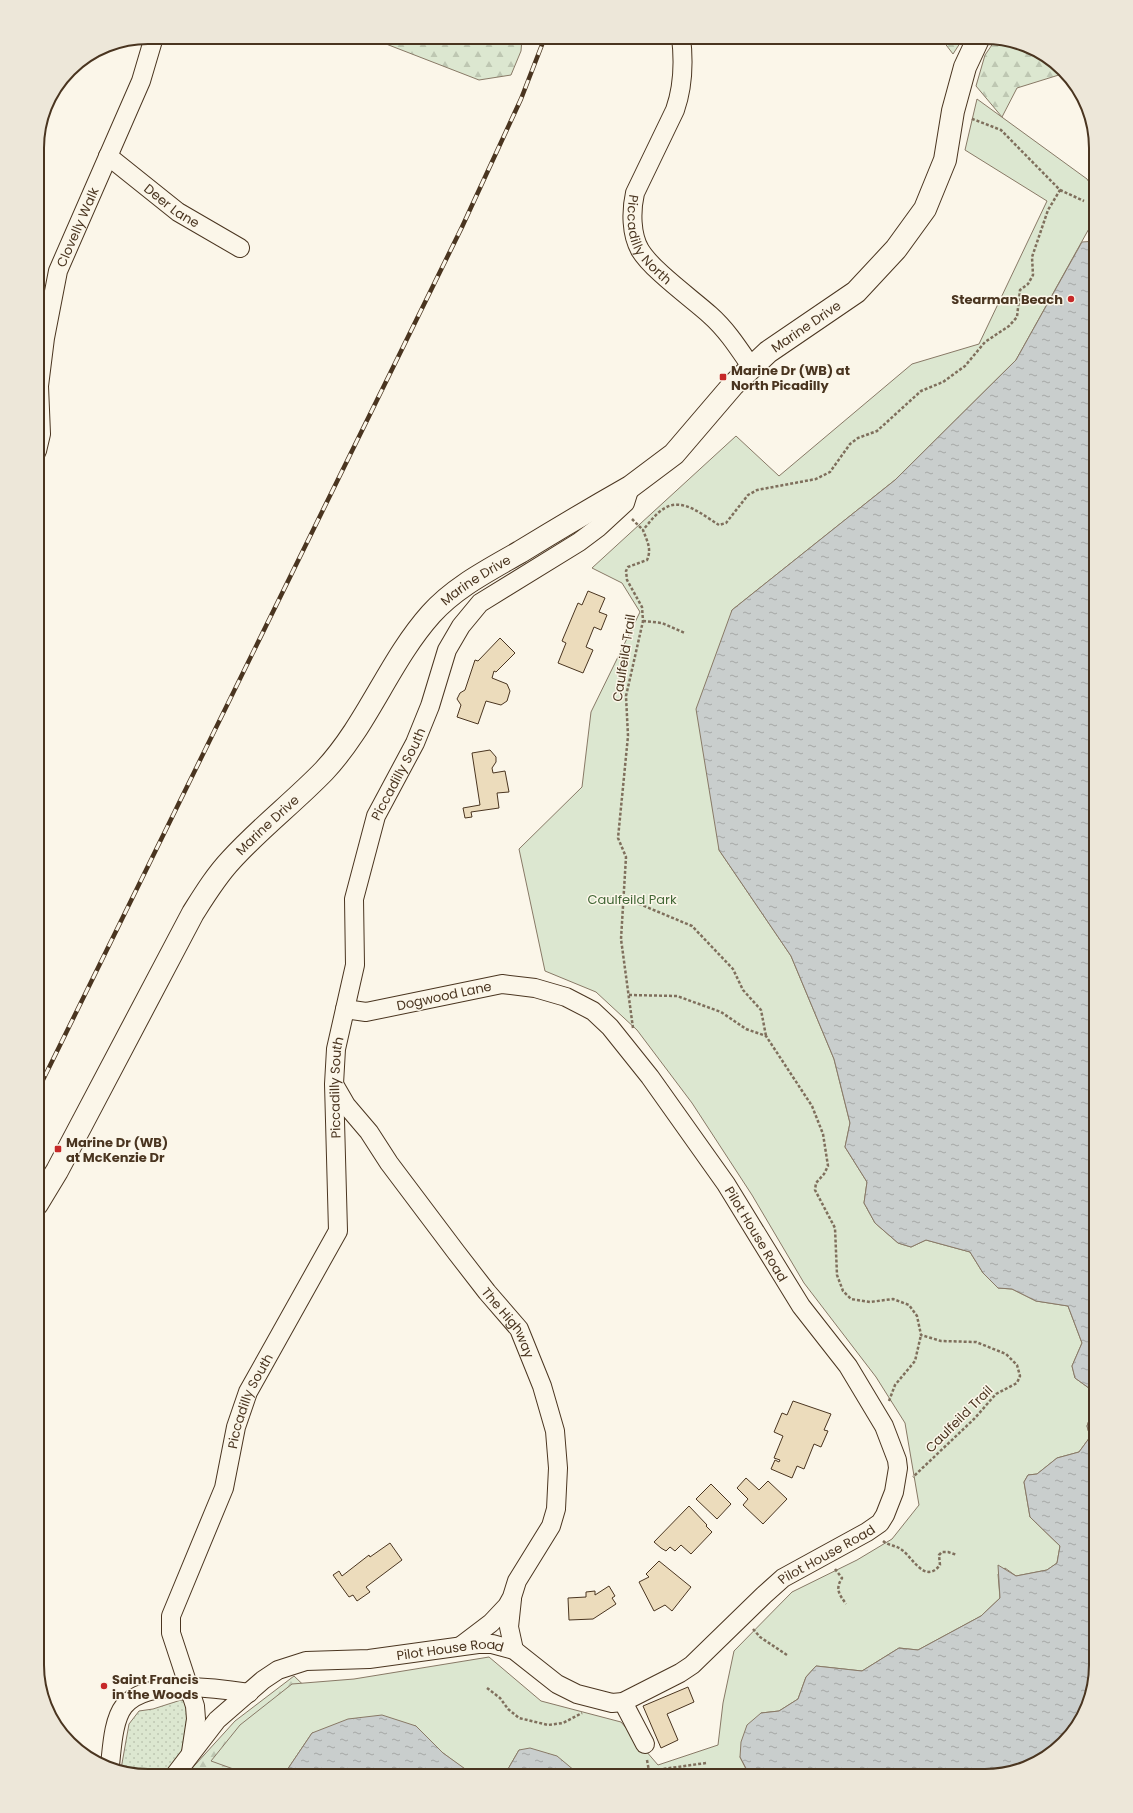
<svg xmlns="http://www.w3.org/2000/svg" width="1133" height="1813" viewBox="0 0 1133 1813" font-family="Poppins,sans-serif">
  <defs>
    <pattern id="grass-dots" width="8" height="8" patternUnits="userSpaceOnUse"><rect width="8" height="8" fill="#dce7d0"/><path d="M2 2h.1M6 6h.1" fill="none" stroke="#bec7b2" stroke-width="1.8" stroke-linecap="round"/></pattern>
    <pattern id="forest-firs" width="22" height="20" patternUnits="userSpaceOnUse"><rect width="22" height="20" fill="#dce7d0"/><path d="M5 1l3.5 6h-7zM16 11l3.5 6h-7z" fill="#bec7b2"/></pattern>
    <pattern id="water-ripples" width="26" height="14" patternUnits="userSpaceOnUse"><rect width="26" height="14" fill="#c9cecd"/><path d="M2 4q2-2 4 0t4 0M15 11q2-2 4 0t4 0" fill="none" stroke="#a5a8a6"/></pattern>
  </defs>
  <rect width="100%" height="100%" fill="#fbf6e9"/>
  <path fill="url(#grass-dots)" stroke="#887966" d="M181,1700L187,1702C191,1717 186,1750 176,1763C173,1767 167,1772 162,1776H141L121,1769L129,1724L139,1711L153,1709Z"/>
  <path fill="url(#forest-firs)" stroke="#887966" d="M368,37H520L522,38L521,51L511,75L479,80Z
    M940,37H964L953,54Z
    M996,39L1046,56L1062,74L1017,88L1002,117L976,86L985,55Z
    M294,1676L316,1697L256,1776H185L235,1721Z"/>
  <path fill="#dce7d0" stroke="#887966" d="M977,99L1087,179L1096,193V216L1016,360L895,480L732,610L719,850L791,956L834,1059L850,1123L845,1147L867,1182L864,1203L875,1223L898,1243L911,1247L926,1240L970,1252L983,1273L998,1288L1012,1289L1036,1301L1068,1306L1082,1343L1072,1366L1075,1378L1093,1391L1095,1403L1087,1426L1090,1437L1079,1452L1057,1458L1037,1474L1028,1475L1024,1482L1030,1517L1060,1546L1057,1563L1047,1570L1016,1576L1005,1568L998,1574L1000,1598L981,1616L918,1650L899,1648L862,1671L816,1666L806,1677L798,1699L779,1711L761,1713L740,1757L748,1773V1776H578L519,1750L504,1776L472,1775L443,1753L416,1726L312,1733L283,1776H253L211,1761L240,1725L292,1684L354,1679L489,1657L541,1701L621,1722L658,1765L718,1745L723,1703L734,1651L792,1592L857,1560L892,1539L919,1505L905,1423L876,1377L804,1283L752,1195L692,1103L637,1030L596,992L545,971L519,849L582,787L591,712L640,612L622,583L592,568L736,436L779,476L912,364L979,344L1047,201L965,150Z"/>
  <path fill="url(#water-ripples)" stroke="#887966" d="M1096,241V1665L1077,1726L1034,1764L984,1776H748V1772L740,1757L741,1742L747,1725L761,1713L779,1711L798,1699L806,1677L816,1666L862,1671L899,1648L918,1650L981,1616L1000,1598L998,1565L1016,1576L1047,1570L1057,1563L1060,1546L1030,1517L1024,1482L1028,1475L1037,1474L1057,1458L1079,1452L1090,1437L1087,1426L1095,1403L1093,1391L1075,1378L1072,1366L1082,1343L1068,1306L1036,1301L1012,1289L998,1288L983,1273L970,1252L926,1240L911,1247L898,1243L875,1223L864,1203L867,1182L845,1147L850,1123L834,1059L791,956L719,850L696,709L732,610L895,480L1016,360L1082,242Z
    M382,1715L416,1726L443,1753L475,1776H283L312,1733L348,1719Z
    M530,1748L557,1756L581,1776H504L519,1750Z"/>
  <path fill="#ecdcbc" stroke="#4a3520" d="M588,591L605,598L599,612L607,615L601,630L594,627L586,647L593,650L583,673L558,663L566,643L562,641L578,603L582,605Z
    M500,638L515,653L496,672L494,671L492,678L507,684L510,691L507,701L501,705L486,701L478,724L457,717L461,705L457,699L460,693L465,690L475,660L478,661Z
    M490,750L496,757V762L492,768L493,773L505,771L509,792L497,793L499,808L471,812L472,817L465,818L463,808L480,805L472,753Z
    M793,1401L831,1414L824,1430L828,1431L821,1447L814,1444L804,1469L797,1466L792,1478L771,1469L775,1460L779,1462L780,1460L774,1458L783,1436L774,1432L782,1413L787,1415Z
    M746,1478L759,1490L768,1481L787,1499L763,1524L743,1505L748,1499L737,1488Z
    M711,1484L731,1504L717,1519L696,1499Z
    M689,1506L707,1525L706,1526L712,1532L691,1554L681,1545L675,1551L670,1547L666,1551L661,1548L654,1542Z
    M390,1543L402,1560L366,1587L370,1592L357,1601L353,1595L349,1597L333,1575L339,1571L342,1576L369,1555L370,1557Z
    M659,1561L691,1587L672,1611L665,1605L654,1611L639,1582L649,1577L646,1574Z
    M609,1586L615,1596L612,1598L616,1604L593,1619L569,1620L568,1598L586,1597V1592L595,1591V1595Z
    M688,1687L694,1702L667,1714L678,1740L661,1748L643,1706Z"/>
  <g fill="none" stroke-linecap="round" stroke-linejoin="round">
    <g stroke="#4a3520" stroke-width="20">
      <g id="minor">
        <path id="s1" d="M681,37C684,62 683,87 675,110L635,193C631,211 631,234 640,250C652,270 691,298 710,315C727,330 739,349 752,368"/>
        <path id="s2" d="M108,156L178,212L240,248"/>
        <path id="s3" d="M37,451L41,434L39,386L45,338L58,271L141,81L154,37"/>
        <path id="s4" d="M335,1086L346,1105L369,1132L389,1163L456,1252L487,1292L519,1329L542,1386L555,1431L558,1468L556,1509L551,1526L517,1581L512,1597L507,1606L491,1623L462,1645"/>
        <path d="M512,1599L509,1627L514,1650"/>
        <path d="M623,1702L645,1744"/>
        <path id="s5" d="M191,1752L196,1719L195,1706L171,1633V1616L224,1488L236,1427L248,1392L338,1231L334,1084L336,1049L355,965L354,899L376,816L415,743L430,706L447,650L461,626L480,603L579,542L599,527L625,503L630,487"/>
        <path d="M110,1765C112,1748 113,1720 124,1706C147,1678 217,1688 249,1693"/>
        <path id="s6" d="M174,1776L217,1720L263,1680L278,1670L306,1661L369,1659L478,1644H492L514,1650L557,1684L577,1694L612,1703L623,1702L680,1673L692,1665L764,1595L783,1578L867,1532L880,1523L885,1515L894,1492L898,1468L897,1460L884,1426L848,1366L801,1306L726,1184L650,1077L610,1027L593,1011L566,997L535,988L502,984L366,1012L345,1009"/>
      </g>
    </g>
    <g stroke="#4a3520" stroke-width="24">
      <g id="major">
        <path id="s7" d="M37,1204L57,1171L193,913C205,894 216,876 231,860C260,828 294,802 324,771C368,724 389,661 431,614C455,587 489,570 520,552C556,530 593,508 630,487L674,454L733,385L768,352L856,292L896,249L925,209L945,160L953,111L965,67L979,37"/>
      </g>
    </g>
    <path stroke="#7f6f5c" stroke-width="2.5" stroke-dasharray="3 2" stroke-linecap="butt" d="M1060,190L1084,201
      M632,519L643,530
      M643,621L662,623L685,633
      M625,898L692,926L733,969L743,990L761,1010L766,1036
      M629,995L677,996L721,1012L746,1029L766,1036L812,1106L823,1134L828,1166L824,1174L816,1183L815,1190L835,1228L837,1275L843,1291L851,1299L870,1302L893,1299L909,1305L917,1316L921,1335L941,1341L976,1342L1006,1354L1017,1365L1020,1376L1017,1383L996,1394L974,1419L913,1477
      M633,1028L621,939L626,857L618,838L628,736L626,696L643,621L642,607L627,580L626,571L628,567L647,560C652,549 647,541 643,530C649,523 657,512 665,508C683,497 704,516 719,525L726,523L748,495L757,490L816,479L830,472L850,444L858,438L877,431L921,391L943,382L965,366L985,342L1009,326L1017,317L1020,290L1028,284L1033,275L1032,257L1048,210L1060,190L1001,130L970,118
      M889,1401L895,1385L915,1361L921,1335
      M883,1541C889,1546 896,1545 902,1550C914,1559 925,1584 940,1565L939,1555L942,1552H948L957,1555
      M835,1569L842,1578C835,1589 839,1594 846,1604
      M753,1629L760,1637L787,1655
      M487,1688L500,1698L508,1709L519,1718L548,1725L563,1723L582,1713
      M647,1760L649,1771
      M647,1776L649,1771L706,1763"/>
    <use href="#minor" stroke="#fbf6e9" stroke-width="18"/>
    <use href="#major" stroke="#fbf6e9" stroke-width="22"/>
    <g stroke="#4a3520" stroke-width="4.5">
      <path id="rail" d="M37,1092L462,227L521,99L545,37"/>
    </g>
    <use href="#rail" stroke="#fbf6e9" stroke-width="3" stroke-dasharray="9" stroke-linecap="butt"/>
  </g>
  <g fill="#c62828" stroke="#fbf6e9" stroke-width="1.5">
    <circle cx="1071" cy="299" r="4"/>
    <rect x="719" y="373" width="8" height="8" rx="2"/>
    <rect x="54" y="1145" width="8" height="8" rx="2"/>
    <circle cx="104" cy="1686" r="4"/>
  </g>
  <g text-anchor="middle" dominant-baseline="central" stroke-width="3" stroke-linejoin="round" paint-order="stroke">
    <g font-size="13" fill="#4a3520" stroke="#fbf6e9">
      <text stroke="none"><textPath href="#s2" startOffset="81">Deer Lane</textPath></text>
      <text stroke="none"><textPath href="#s3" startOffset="230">Clovelly Walk</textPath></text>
      <text stroke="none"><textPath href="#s1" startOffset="218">Piccadilly North</textPath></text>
      <text stroke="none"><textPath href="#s7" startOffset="1191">Marine Drive</textPath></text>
      <text stroke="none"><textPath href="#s7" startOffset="771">Marine Drive</textPath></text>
      <text transform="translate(624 658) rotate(-81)">Caulfeild Trail</text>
      <text stroke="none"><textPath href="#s5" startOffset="1030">Piccadilly South</textPath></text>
      <text stroke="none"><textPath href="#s7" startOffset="446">Marine Drive</textPath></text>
      <text transform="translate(444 996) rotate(-12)">Dogwood Lane</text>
      <text stroke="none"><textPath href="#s5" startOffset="706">Piccadilly South</textPath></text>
      <text transform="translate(756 1234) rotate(59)">Pilot House Road</text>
      <text stroke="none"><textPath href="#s4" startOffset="294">The Highway</textPath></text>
      <text stroke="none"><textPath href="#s5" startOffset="370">Piccadilly South</textPath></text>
      <text transform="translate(959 1419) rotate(-45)">Caulfeild Trail</text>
      <text stroke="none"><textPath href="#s6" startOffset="767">Pilot House Road</textPath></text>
      <text stroke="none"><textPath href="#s6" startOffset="324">Pilot House Road</textPath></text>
    </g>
    <g font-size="13" font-weight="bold" fill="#4a3520" stroke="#fbf6e9" text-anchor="start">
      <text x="1063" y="299" text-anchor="end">Stearman Beach</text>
      <text x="731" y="370">Marine Dr (WB) at<tspan x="731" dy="15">North Picadilly</tspan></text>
      <text x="66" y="1142">Marine Dr (WB)<tspan x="66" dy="15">at McKenzie Dr</tspan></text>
      <text x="112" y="1679">Saint Francis<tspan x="112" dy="15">in the Woods</tspan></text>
    </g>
    <g font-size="13" fill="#436837" stroke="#fbf6e9">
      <text x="632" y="899">Caulfeild Park</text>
    </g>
  </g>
  <path d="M0 0H1133V1813H0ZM148 44H985A104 104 0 0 1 1089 148V1665A104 104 0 0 1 985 1769H148A104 104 0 0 1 44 1665V148A104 104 0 0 1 148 44Z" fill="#ede7d9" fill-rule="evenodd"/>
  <path fill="none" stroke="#4a3520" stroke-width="2" d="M148 44H985A104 104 0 0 1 1089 148V1665A104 104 0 0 1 985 1769H148A104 104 0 0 1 44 1665V148A104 104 0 0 1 148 44Z"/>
</svg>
